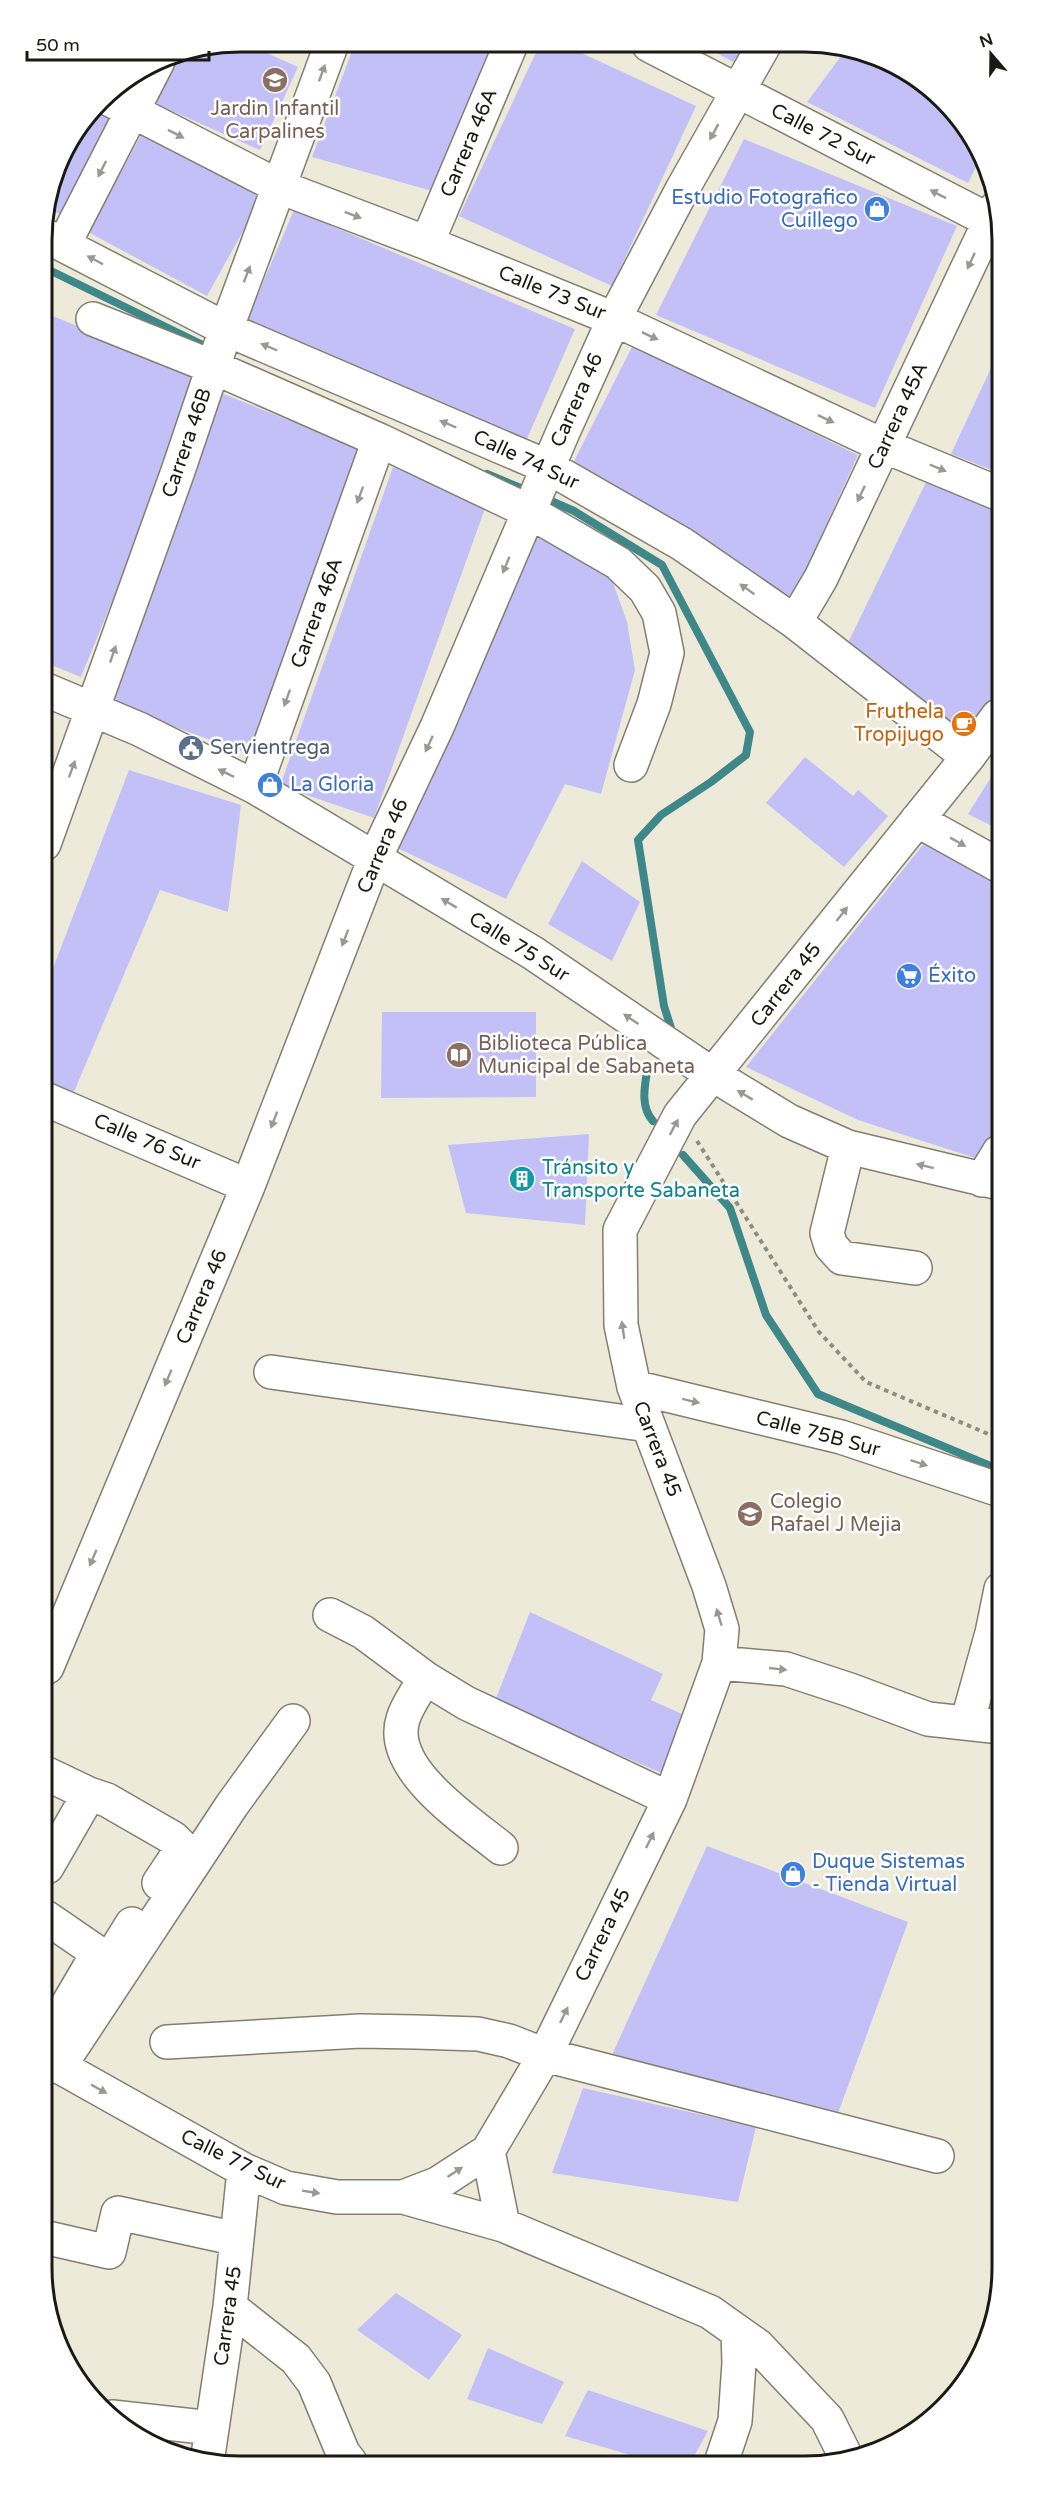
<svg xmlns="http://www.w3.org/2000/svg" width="1045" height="2508" viewBox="0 0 1045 2508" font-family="'Varela Round',sans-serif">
  <rect width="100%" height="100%" fill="#eeeada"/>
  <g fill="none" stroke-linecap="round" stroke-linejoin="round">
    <path stroke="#3f888a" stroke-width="8" d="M43,267L211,349
      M487,474L528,491
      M542,497L574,511L662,565L750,732L746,755L711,782L661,815L638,840L664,1006L671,1028
      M647,1072C644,1089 641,1108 653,1121
      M683,1155L730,1208L766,1315L818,1394L1000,1470"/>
  </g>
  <path fill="#c3c0f7" d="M242,42L298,67L260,150L156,104L179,54Z
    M355,43L502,44L439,193L312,157Z
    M540,44H562L696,106L612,286L459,216Z
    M702,45H757L744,68Z
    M847,48L936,91L976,141L982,155L968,183L807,102Z
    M98,107L115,116L63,216L48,208L63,152Z
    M144,130L263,195L207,296L88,232Z
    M744,139L957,226L875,408L656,315Z
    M294,210L575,329L526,441L246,322Z
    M43,312L204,378L81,677L44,662L43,528L49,516L43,513Z
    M633,345L858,455L791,602L571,467Z
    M997,355V472L951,454Z
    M221,393L364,450L257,757L107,702Z
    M393,467L488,500L374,818L280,786Z
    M927,480L997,512L998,692L967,736L844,651Z
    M533,535L611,577L627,622L635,670L601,794L565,784L506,899L397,848Z
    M805,757L853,796L858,790L888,816L844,867L766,803Z
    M998,766V829L968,814Z
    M129,770L241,805L228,912L160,890L70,1101L45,1089V989Z
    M925,842L998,884L999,1124L978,1159L858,1120L746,1067Z
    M582,861L640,902L612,961L548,924Z
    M382,1012H536V1097L381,1098Z
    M589,1134L585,1225L466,1213L448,1145Z
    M530,1612L663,1674L651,1700L693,1719L666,1775L495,1701Z
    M707,1846L908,1922L837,2116L611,2057Z
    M583,2088L756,2127L738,2202L552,2173Z
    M396,2293L462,2335L429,2380L357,2330Z
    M488,2348L564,2382L542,2424L467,2399Z
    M588,2390L708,2431L692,2460H648L565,2436Z"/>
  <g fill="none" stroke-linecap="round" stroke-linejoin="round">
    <g stroke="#837e70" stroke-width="36">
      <path id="minor" d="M649,45L996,224
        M105,97L280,187L427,243L614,319L884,446L997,493
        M42,234L226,329L548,467L682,544L795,622L968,757
        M427,243L511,44
        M64,244L158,61
        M93,319L213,367L379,440L528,511L618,563L645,589L659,613L667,653L654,704L631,765
        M795,622L821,578L996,208
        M44,689L139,729L255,787L533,953L707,1071L789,1121L848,1147L999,1183
        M255,787L379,440
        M917,820L998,865
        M44,844L178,471L224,335L332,43
        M45,1099L248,1186
        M848,1147L827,1233L831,1246L842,1258L915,1268
        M982,1180L999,1152
        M271,1372L648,1425
        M634,1387L841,1437L1000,1490
        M330,1615L363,1632L425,1678L466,1703L670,1799
        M719,1663L786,1669L850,1690L928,1719L1001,1727
        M47,1667L248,1186L375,858L437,727L563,432L614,319L683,188L764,45
        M425,1678C418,1691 407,1705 403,1719C387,1769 468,1821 501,1848
        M967,1723L992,1633L1001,1589
        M47,1774L89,1794
        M47,1867L89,1794L107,1800L173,1838L180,1845L179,1853L159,1883
        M47,1918L98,1953L109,1955L114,1953L132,1924
        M48,2038L98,1953
        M167,2042L360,2031L416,2032L478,2034L509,2041L545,2055L937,2156
        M48,2060L244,2170L286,2188L337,2197H403L503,2225L710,2312L758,2346L827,2419L847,2459
        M59,2067L232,1805L293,1721
        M488,2151L503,2225
        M403,2197L437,2184L488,2151L545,2055L670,1799L719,1663L722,1629L709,1586L634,1387L621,1325L620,1230L680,1115L968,757L998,716
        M48,2238L109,2252L118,2213L237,2239
        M230,2307L296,2359L314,2383L343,2453L350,2462
        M112,2417L212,2428
        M722,2460L735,2421L739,2363L738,2332
        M207,2462L230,2307L244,2170"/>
    </g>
    <path stroke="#8f8c81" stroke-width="4" stroke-dasharray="4.5 4.5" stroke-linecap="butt" d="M697,1141L819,1332L866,1382L1000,1439"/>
    <use href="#minor" stroke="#fff" stroke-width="33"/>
  </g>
  <defs><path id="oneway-solid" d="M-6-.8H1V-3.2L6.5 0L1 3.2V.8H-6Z" transform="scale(1.5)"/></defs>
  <g fill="#989895">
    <use href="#oneway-solid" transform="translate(322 73) rotate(-70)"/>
    <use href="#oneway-solid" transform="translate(714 132) rotate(119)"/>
    <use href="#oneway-solid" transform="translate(176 134) rotate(27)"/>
    <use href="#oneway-solid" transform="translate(102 169) rotate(117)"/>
    <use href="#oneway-solid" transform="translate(938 194) rotate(-153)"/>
    <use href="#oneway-solid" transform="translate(353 215) rotate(21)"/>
    <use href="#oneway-solid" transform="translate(95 260) rotate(-152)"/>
    <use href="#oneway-solid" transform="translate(971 261) rotate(115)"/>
    <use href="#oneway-solid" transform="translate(247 274) rotate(-69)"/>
    <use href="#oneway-solid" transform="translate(650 336) rotate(25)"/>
    <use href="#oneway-solid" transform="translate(269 347) rotate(-157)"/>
    <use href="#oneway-solid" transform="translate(826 419) rotate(25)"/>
    <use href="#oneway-solid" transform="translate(448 424) rotate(-157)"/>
    <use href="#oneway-solid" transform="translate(938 468) rotate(23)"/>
    <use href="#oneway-solid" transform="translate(861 494) rotate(115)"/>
    <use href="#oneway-solid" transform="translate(360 495) rotate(110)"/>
    <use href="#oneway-solid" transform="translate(506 565) rotate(113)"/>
    <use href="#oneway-solid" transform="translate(747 589) rotate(-145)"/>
    <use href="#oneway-solid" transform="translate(113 654) rotate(-71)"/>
    <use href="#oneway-solid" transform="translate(287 698) rotate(110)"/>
    <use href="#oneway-solid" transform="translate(429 744) rotate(115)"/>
    <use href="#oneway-solid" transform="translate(72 769) rotate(-70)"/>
    <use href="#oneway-solid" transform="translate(226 773) rotate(-154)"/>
    <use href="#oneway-solid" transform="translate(958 842) rotate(29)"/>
    <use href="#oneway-solid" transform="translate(449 903) rotate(-149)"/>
    <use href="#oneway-solid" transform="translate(842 914) rotate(-52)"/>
    <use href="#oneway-solid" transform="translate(345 938) rotate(111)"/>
    <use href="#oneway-solid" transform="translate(631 1019) rotate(-146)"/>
    <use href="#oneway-solid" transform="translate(745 1095) rotate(-149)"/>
    <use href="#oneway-solid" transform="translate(274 1120) rotate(111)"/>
    <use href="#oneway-solid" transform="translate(674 1127) rotate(-62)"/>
    <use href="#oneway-solid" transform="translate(925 1166) rotate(-166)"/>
    <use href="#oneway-solid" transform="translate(623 1330) rotate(-98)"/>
    <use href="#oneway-solid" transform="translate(168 1378) rotate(113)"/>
    <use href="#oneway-solid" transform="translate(691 1401) rotate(14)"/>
    <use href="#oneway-solid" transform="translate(919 1463) rotate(18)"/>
    <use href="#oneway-solid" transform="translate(93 1558) rotate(113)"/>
    <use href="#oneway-solid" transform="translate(719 1617) rotate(-107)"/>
    <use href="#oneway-solid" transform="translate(778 1669) rotate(6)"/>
    <use href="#oneway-solid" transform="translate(650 1840) rotate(-64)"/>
    <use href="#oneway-solid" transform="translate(564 2015) rotate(-64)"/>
    <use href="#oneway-solid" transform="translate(99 2089) rotate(29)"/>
    <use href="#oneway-solid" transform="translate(455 2172) rotate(-33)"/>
    <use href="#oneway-solid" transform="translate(311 2192) rotate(9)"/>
  </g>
  <defs>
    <g id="school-disc" transform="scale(1.35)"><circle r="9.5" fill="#8d6e63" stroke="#fff"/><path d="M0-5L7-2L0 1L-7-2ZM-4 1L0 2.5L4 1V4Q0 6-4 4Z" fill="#fff"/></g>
    <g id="shop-disc" transform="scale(1.35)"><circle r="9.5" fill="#3f7fe0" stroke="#fff"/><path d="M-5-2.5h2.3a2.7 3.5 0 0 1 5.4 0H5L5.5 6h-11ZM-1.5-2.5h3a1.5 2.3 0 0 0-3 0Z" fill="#fff"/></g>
    <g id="cafe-disc" transform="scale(1.35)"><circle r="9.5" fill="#e8710a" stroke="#fff"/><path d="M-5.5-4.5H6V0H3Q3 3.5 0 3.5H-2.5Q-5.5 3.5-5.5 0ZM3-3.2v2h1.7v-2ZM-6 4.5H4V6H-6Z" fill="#fff"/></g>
    <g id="civic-disc" transform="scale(1.35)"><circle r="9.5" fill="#5c6f8a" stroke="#fff"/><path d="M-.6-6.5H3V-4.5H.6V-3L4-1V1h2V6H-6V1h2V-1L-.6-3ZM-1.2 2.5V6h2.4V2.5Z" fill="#fff"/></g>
    <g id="supermarket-disc" transform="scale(1.35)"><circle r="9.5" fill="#3f7fe0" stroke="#fff"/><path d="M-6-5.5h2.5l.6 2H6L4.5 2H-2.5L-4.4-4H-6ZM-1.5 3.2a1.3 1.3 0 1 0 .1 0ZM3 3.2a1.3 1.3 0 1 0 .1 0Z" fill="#fff"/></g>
    <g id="library-disc" transform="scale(1.35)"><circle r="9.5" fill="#8d6e63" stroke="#fff"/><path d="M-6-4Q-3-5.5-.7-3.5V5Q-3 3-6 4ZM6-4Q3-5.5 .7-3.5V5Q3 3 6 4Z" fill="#fff"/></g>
    <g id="building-disc" transform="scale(1.35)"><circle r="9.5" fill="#0f9aa8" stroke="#fff"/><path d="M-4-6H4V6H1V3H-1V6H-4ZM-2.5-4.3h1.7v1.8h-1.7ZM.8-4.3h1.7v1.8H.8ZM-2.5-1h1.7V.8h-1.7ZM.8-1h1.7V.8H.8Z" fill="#fff"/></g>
  </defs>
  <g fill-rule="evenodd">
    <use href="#school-disc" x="275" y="80"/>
    <use href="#shop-disc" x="877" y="209"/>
    <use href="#cafe-disc" x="964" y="724"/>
    <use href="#civic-disc" x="191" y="748"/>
    <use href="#shop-disc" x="270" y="785"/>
    <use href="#supermarket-disc" x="909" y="976"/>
    <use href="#library-disc" x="459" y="1055"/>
    <use href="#building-disc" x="522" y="1179"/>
    <use href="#school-disc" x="750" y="1514"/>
    <use href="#shop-disc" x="793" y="1874"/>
  </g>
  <g text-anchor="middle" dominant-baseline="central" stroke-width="5" stroke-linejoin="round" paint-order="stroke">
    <g font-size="20" fill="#785e54" stroke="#fff" text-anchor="start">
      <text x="275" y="109" text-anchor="middle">Jardin Infantil<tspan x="275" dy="23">Carpalines</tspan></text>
      <text x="478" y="1044">Biblioteca Pública<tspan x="478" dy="23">Municipal de Sabaneta</tspan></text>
      <text x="770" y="1502">Colegio<tspan x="770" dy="23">Rafael J Mejia</tspan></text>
    </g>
    <g font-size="20" fill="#1b1914" stroke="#fff">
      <text transform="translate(823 135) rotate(27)">Calle 72 Sur</text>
      <text transform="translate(469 143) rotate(-67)">Carrera 46A</text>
      <text transform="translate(552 293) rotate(22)">Calle 73 Sur</text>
      <text transform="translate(577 400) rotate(-66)">Carrera 46</text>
      <text transform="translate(898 416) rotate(-65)">Carrera 45A</text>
      <text transform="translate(187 443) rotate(-71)">Carrera 46B</text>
      <text transform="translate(526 460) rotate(25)">Calle 74 Sur</text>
      <text transform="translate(317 613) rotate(-70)">Carrera 46A</text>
      <text transform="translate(383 846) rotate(-67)">Carrera 46</text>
      <text transform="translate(519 947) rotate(32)">Calle 75 Sur</text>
      <text transform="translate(786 985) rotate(-52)">Carrera 45</text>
      <text transform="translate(147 1142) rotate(23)">Calle 76 Sur</text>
      <text transform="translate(202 1297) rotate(-67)">Carrera 46</text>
      <text transform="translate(818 1434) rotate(15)">Calle 75B Sur</text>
      <text transform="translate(657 1449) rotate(69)">Carrera 45</text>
      <text transform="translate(603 1935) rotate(-64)">Carrera 45</text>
      <text transform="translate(233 2160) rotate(26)">Calle 77 Sur</text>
      <text transform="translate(228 2316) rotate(-82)">Carrera 45</text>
    </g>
    <g font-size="20" fill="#366cbe" stroke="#fff" text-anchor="start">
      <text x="858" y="198" text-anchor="end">Estudio Fotografico<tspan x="858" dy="23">Cuillego</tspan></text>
      <text x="290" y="785">La Gloria</text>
      <text x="928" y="976">Éxito</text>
      <text x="812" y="1862">Duque Sistemas<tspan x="812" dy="23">- Tienda Virtual</tspan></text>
    </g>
    <g font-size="20" fill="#c56008" stroke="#fff" text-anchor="end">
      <text x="944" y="712">Fruthela<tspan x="944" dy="23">Tropijugo</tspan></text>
    </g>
    <g font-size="20" fill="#4e5e75" stroke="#fff" text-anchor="start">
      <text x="210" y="748">Servientrega</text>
    </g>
    <g font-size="20" fill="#0d838f" stroke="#fff" text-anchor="start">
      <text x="542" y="1168">Tránsito y<tspan x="542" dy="23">Transporte Sabaneta</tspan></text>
    </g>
  </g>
  <path d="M0 0H1045V2508H0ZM240 52H804A188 188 0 0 1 992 240V2268A188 188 0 0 1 804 2456H240A188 188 0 0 1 52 2268V240A188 188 0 0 1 240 52Z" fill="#fff" fill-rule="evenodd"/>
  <path fill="none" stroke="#1b1914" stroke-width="3" d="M240 52H804A188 188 0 0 1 992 240V2268A188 188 0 0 1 804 2456H240A188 188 0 0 1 52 2268V240A188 188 0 0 1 240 52Z"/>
  <g transform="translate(991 54) rotate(340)" stroke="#ffffff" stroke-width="4.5" paint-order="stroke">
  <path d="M0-4.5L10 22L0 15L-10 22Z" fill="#1b1914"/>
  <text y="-9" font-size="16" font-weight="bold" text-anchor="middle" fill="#1b1914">N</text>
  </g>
  <path d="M27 51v9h182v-9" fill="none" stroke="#1b1914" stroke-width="3"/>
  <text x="36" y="51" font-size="18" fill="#1b1914" stroke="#ffffff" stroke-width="4.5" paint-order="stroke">50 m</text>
</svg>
